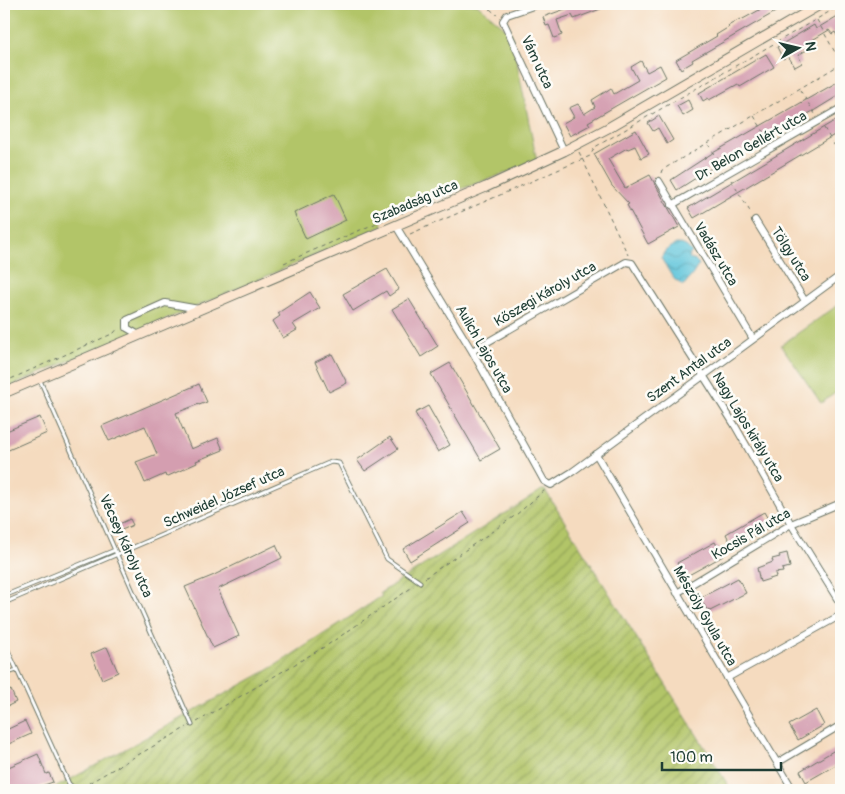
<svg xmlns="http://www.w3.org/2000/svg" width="845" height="794" viewBox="0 0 845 794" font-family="Pangolin,sans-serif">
  <defs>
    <pattern id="garden-furrows" width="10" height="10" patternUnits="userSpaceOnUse" patternTransform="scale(1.25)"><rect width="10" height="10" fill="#b2c568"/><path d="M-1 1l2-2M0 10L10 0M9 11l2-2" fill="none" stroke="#90a156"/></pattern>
    <pattern id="water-waves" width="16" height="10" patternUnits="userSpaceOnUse" patternTransform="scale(1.25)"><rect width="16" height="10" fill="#5dc4da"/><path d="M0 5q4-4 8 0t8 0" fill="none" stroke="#4ca0b2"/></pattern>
  </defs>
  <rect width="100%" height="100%" fill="#fdfcf7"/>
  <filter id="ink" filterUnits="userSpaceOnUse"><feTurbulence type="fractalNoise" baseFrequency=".02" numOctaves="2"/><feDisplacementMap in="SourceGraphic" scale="10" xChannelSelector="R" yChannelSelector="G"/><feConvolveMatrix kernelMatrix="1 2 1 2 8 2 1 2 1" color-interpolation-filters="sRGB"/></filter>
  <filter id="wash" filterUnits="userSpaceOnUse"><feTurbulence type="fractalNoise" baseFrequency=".0096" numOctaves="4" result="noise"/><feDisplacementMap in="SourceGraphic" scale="20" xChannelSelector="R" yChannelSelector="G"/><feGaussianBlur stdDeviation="1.12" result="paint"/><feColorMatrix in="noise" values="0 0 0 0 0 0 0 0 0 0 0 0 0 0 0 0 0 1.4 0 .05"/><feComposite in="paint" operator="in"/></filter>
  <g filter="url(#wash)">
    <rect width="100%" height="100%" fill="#f5dbbf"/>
    <path fill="#b2c568" stroke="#68814e" d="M4,4H477L511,33L537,162L379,218L383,226L4,389Z
      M841,303V389L821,403L781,345Z"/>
    <path fill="url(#garden-furrows)" stroke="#68814e" d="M542,490H545L731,790H51L270,669L382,596L380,593Z"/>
    <path fill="url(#water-waves)" stroke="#3e8087" d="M676,244C684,244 687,246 692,252L689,256L690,259L696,261L699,264L693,274L683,286L673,278L661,258L665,251Z"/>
    <g id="blocks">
      <path fill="#d49eb0" d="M579,4L611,5L574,19L572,15L557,20L562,35L554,38L549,25L546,26L543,17Z
        M760,4H789L692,60L693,62L681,69L676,60L717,36L716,35L729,27L728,26L740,19L741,20L763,8Z
        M841,14V43L835,32L832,34L829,30L809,42L812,47L798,55L802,63L795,67L788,56L783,59L777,47L814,25L816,29Z
        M766,54L774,67L740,87L738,84L709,100L708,98L703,101L699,93Z
        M641,61L647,72L660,65L666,77L588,122L590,125L570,136L563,123L574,117L569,108L578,104L584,114L595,107L592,100L605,92L611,88L614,94L638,80L631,67Z
        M841,80V94L815,110L721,162L677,190L671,180L711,154Z
        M688,100L693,110L683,116L677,106Z
        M659,116L673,140L667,144L658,128L653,131L648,123Z
        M841,117V131L694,218L688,208Z
        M636,130L649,154L641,158L635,146L628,149L627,148L608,159L625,188L650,175L679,227L648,244L627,205L629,204L612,186L594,154Z
        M334,194L346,220L306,239L294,213Z
        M387,269L399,289L389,296L386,291L353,311L343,294Z
        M310,292L320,308L293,324L297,330L283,338L273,321L280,316L278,313Z
        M409,299L438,346L421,357L392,309Z
        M332,354L347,383L329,392L315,362Z
        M450,363L500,449L481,460L431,374Z
        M199,384L207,402L199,405V404L176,413L191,449L218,438L223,450L196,461L197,463L166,477L165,474L145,483L136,462L157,454L145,426L109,441L102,426Z
        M428,406L450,445L438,452L415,413Z
        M40,417L47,433L4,452V432Z
        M390,437L398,449L365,471L357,460Z
        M463,512L470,523L410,561L403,549Z
        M764,512L772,526L733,548L726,534Z
        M130,519L133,525L115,533L113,527Z
        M715,542L723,556L685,577L677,563Z
        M276,545L282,558L218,589L239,636L213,648L185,587L212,576Z
        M787,553L790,567L782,569L783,572L775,573L776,577L760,582L757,568L773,562L772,559L780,557L779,555Z
        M738,578L746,593L710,611L709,609L707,610L700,598Z
        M107,647L118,672L102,679L91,654Z
        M11,690L16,702L4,708V693Z
        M816,710L824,725L798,740L789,725Z
        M25,721L31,734L4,746V731Z
        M838,748L841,753V762L806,782L800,771Z
        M38,754L46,774L49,773L53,782L30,790H4V769Z"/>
    </g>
  </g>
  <g filter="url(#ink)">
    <use href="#blocks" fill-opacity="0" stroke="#6a7465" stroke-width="1"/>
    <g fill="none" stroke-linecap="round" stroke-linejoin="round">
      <g stroke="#6a7465" stroke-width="5">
        <path id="lane" d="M39,378L192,725
          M4,596L115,550
          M4,603L331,462L339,463L387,559L420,582
          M4,642L17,670L4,674
          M17,670L69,784L76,790"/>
      </g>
      <g stroke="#6a7465" stroke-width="8">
        <path id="street" d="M539,4L507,15L503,21L564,151
          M659,181L753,339
          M672,205L841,108
          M755,220L805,301
          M396,226L472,351L544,481L551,485L572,472L841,275
          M139,335L127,328V320L165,303L199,309
          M472,351L626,262L632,263L734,424L791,524L841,605
          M596,454L793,790
          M677,593L791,524L841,503
          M727,678L841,615
          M777,763L841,725"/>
      </g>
      <g stroke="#6a7465" stroke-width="11">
        <path id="secondary" d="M4,393L486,187L564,151L608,128L821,4"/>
      </g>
      <path stroke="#6a7465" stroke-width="1" stroke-dasharray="4 4" stroke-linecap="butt" d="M484,4L497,15
        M817,20L841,63
        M800,90L815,114
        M754,116L769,140
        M824,128L841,157
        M708,144L724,168
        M579,152L628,255
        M661,173L662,170L841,64
        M731,180L751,213
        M410,234L590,156L595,147L841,5
        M284,263L402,212L403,214
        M4,382L114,333L119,327
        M425,578L516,515L545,490
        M197,722L329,644L414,586
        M82,787L187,727"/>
      <use href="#lane" stroke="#fff" stroke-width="3"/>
      <use href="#street" stroke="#fff" stroke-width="6"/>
      <use href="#secondary" stroke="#fce5cf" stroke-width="9"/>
    </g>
  </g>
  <g text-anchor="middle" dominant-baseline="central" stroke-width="5" stroke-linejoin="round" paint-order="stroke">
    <g font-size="14" fill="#1f3d34" stroke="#fdfcf7">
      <text transform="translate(537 62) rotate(65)">Vám utca</text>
      <text transform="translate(751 146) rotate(-30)">Dr. Belon Gellért utca</text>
      <text transform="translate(415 202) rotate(-23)">Szabadság utca</text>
      <text transform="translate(716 254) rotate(59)">Vadász utca</text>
      <text transform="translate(791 254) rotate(58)">Tölgy utca</text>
      <text transform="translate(545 294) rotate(-30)">Kőszegi Károly utca</text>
      <text transform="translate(484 349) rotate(60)">Aulich Lajos utca</text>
      <text transform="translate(689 370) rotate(-36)">Szent Antal utca</text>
      <text transform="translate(748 427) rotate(59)">Nagy Lajos király utca</text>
      <text transform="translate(224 497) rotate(-24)">Schweidel József utca</text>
      <text transform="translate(751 534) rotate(-30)">Kocsis Pál utca</text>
      <text transform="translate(126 546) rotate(66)">Vécsey Károly utca</text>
      <text transform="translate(705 616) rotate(60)">Mészöly Gyula utca</text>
    </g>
  </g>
  <rect width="845" height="794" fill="none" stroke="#fdfcf7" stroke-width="20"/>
  <g transform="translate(798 48) rotate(82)" stroke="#fdfcf7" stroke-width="4" paint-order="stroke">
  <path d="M0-4L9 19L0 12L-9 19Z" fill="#1f3d34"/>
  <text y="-8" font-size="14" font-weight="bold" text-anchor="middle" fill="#1f3d34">N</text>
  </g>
  <path d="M662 762v8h119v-8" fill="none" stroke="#1f3d34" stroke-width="2.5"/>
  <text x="670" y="762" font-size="15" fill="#1f3d34" stroke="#fdfcf7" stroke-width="4" paint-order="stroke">100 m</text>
</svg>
